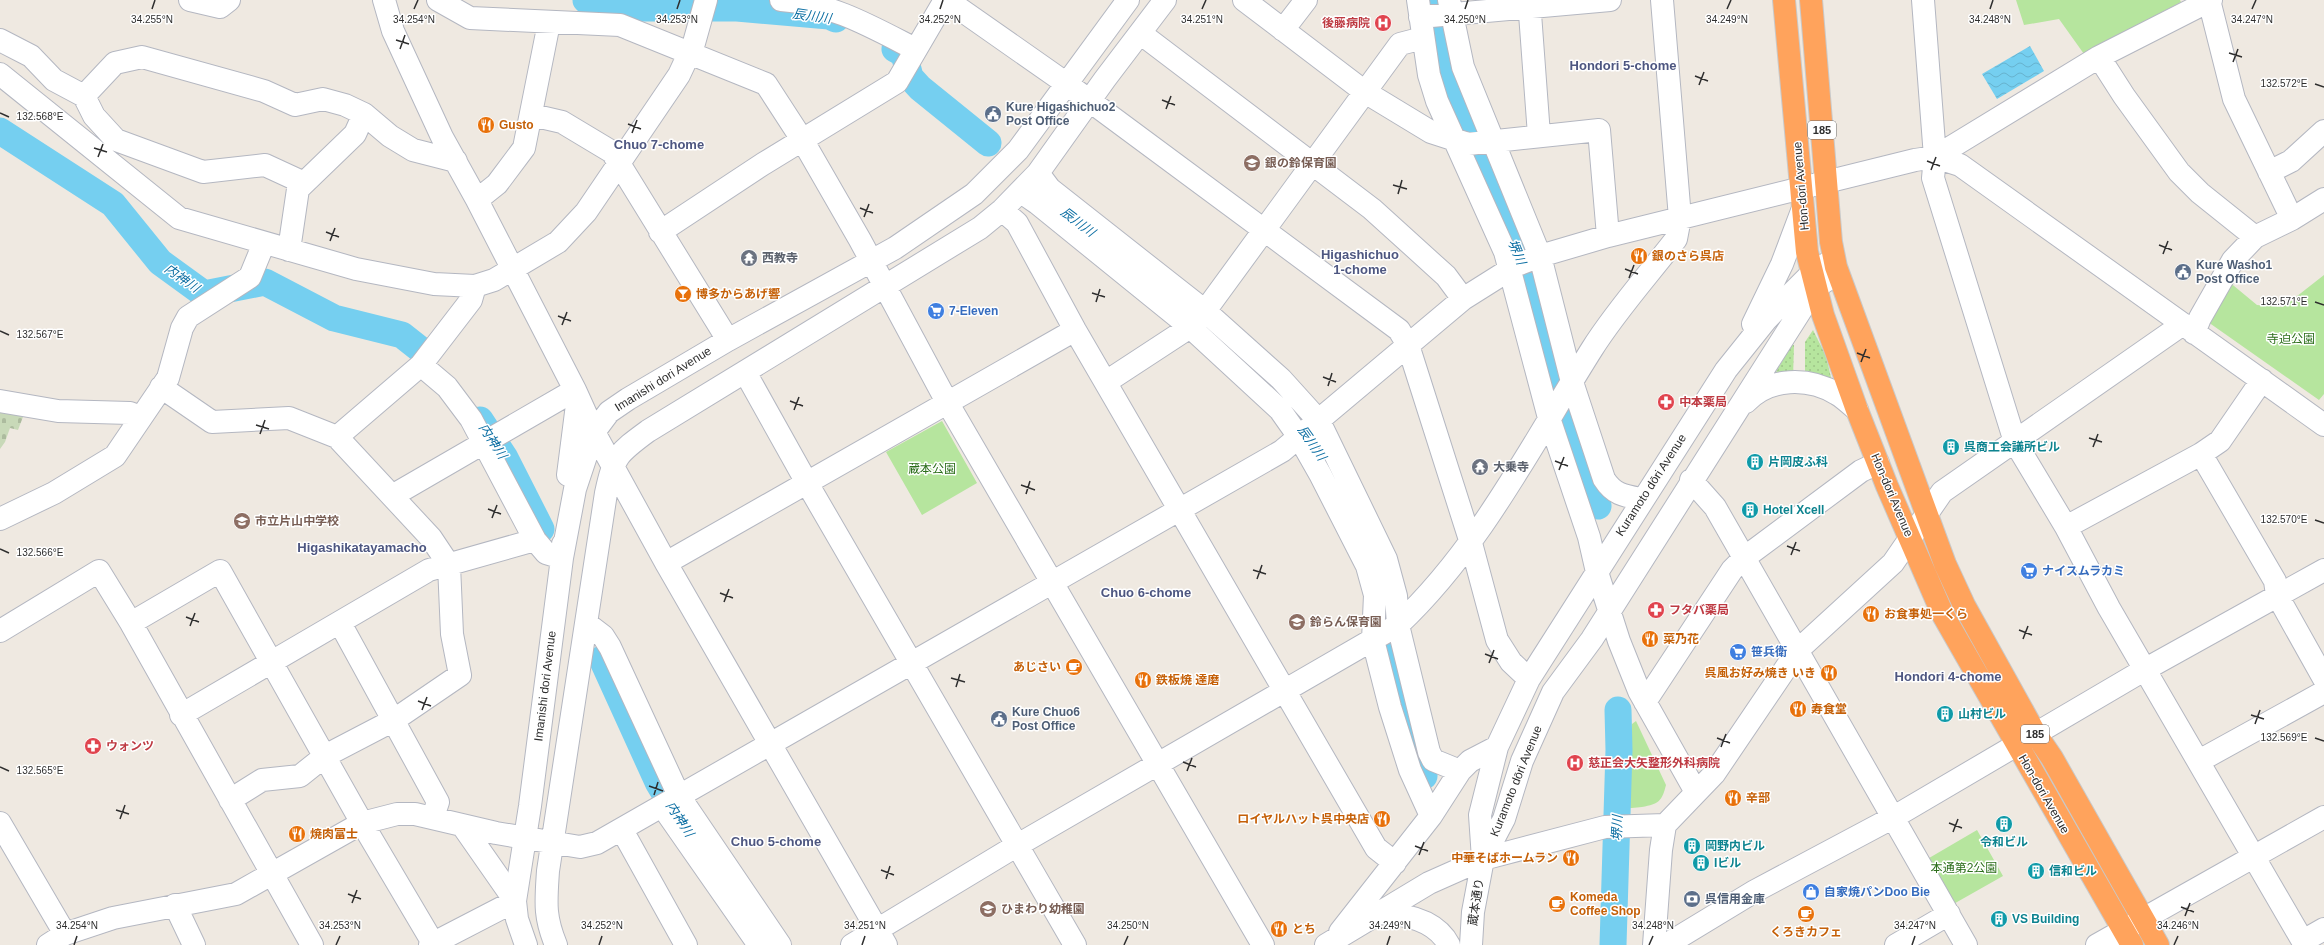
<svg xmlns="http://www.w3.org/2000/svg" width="2324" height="945" viewBox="0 0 2324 945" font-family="Arial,'Noto Sans JP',sans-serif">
  <defs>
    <pattern id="cemetery-stones" width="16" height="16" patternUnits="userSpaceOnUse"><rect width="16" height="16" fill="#c8d9b8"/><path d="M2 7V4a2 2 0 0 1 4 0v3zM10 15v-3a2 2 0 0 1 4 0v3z" fill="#acbb9e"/></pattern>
    <pattern id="garden-dots" width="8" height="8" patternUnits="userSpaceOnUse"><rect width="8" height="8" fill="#b6e59e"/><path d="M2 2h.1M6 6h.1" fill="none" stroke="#9dc588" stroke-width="1.8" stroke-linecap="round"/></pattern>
    <pattern id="water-waves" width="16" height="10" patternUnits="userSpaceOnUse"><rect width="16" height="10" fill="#75cff0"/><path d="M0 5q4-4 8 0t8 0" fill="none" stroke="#66b2ce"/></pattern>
  </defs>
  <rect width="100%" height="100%" fill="#efe9e1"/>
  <path fill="#b6e59e" d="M2016,0H2180L2181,2L2084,54L2059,19L2024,25Z
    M2324,275V394L2319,400L2208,322L2228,281L2257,305L2283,307Z
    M942,421L977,483L922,515L886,452Z
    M1636,721L1666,785C1662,801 1659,804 1642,807C1637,807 1632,809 1626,807L1632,724Z
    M1977,830L2003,876L1950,906L1924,861Z"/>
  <path fill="url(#cemetery-stones)" d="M0,404L26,409L18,430L10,428L5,442L0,449Z"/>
  <path fill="url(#garden-dots)" d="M1813,330L1826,356L1833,386L1805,376V342Z
    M1791,345H1794L1793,378L1771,381Z"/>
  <path fill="url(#water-waves)" d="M2030,46L2044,71L1997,99L1982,74Z"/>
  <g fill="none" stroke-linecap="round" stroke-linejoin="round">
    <path stroke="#75cff0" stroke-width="27" d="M586,0L625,3L639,8H737L829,16L836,19
      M1434,0L1438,30L1448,76L1466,129L1527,275L1539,336L1564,414L1598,506
      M895,49L904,54L910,77L920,88L988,143
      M0,131L113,204L160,262L204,294L265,282L334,318L402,335L421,350
      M480,420L505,458L541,529
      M1393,622C1394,674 1406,727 1424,776
      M602,659L658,782L683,824
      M1613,945L1619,750L1618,710"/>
    <g stroke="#b4b7c1" stroke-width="24">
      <path id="minor" d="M190,0L220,7L229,0
        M384,0L393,31L442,137L477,200L575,390L594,432L666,563L886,945
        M438,0L470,18L620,25L766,84L803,141L860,240L947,402L1263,945
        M781,0C831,3 872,27 915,49
        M947,0L1067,84L1399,330L1408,345L1471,543L1497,640L1511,662L1529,679
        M1244,0L1365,92L1431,132L1468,144L1599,130L1608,236
        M1418,0L1429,75L1437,101L1505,252L1549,418L1589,537L1597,572L1619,641L1639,691L1696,792
        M1449,0L1463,67L1540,256L1572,382L1604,479C1614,495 1625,496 1642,499
        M1529,0L1539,135
        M1923,0L1935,157L1933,178L2015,442L2066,527L2109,608L2305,945
        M2209,0L2234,99L2292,219
        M1420,17L1610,0
        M1283,30L1306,0
        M1140,33L1372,209L1446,276L1463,299
        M0,40L31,56L54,80L84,96L94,116L116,140L203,172L265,165L304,183
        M2099,57L2124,96L2179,172L2200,193L2255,237
        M0,74L179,218L356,269L434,284L475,286L494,280L558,242L586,212L679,75L694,43L706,0
        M84,96L115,63L142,57L264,91L295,105L323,99L345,105L364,114L390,136L413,150L456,161
        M532,115L562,122L612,152L728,340
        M1935,157L2099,57L2211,0
        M2269,172L2291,161L2324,131
        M1038,173L1050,189L1205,311L1281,379L1319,421L1386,559L1396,596L1398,625L1429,752L1433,760L1460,771
        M1021,192L1037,203L1190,327L1280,410L1299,437L1320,474L1367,566L1375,595L1373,640L1390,707L1410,770L1431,816
        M477,200L497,184L524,148L549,23
        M1002,210L1017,223L1075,330L1376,848L1395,863
        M660,232L763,164L897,82L945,0
        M289,250L298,189L355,134L364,114
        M1753,324L1782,264L1802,211
        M2194,333L2200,318L2233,260L2255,237L2292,219L2324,199
        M421,365L447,387L471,419L535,540L546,553L562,558L563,544
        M745,372L807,483L1075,945
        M1106,382L1190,327L1205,311L1400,44L1423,38
        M161,387L212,422L289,418L337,437L431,538L449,565L452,634L460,675L394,720L325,756L300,776L262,780L230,800
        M0,401L58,411L130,413L141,417
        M1746,402C1769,377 1809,377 1837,394C1844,398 1850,404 1857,410
        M337,437L421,365L471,300L475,286
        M2201,454L2275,581L2277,595L2324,679
        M568,475L578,397
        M1691,480L1715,507L1966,945
        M392,496L575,390
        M0,519L54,493L115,456L168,378L182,328L188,317L250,277L264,243
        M2066,527L2201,454L2220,441L2262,380
        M666,563L1075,330
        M131,623L220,571L362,823L433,943
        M340,623L438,802L433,817
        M586,623L603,636L610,647L679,796L780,945
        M0,631L99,571L131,623L312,945
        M1645,702L1732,570L1744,558L1861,471L1878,463
        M181,715L429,570L535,540
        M2199,761L2324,692
        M662,806L759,945
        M0,823L65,934
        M622,830L686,945
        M1483,859L1504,819L1522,761L1553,692L1592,639L1815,288L1830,278
        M175,905L194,945
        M1380,913C1406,914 1436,920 1449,945
        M1340,932L1431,816L1460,771L1470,761L1497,747
        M2303,941L2324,929
        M48,945L65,934L113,918L236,894L362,823L397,814H415L496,833L580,847L597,843L1282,451L1463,299L1517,265L1540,256L1608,236L1915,160L1935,157L1960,165L2324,425
        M430,945L515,901L462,825
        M526,945L517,919L515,901L530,806L562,558L575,489L594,432L609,412L628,399L728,340L895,248L974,194L1018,150L1128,0
        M556,945C544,916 546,902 548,871L606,493C614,456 618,453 648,431L980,228L1002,210L1038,173L1105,79L1165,0
        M852,945L1016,846L1398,625C1480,548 1532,444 1592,349C1615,312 1649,274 1676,239L1680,218L1662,0
        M1326,945L1429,883L1483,859L1605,827L1665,825L1714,774L1798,650L1893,563L1942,492L2183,324
        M1471,945L1473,912L1483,859L1480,815L1497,747L1529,679L1726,370L1766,320L1787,298L1812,273L1834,259
        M1654,945L1661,850L1665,825
        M1666,945L1755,891L1894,817L2144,670L2324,570
        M1896,945L1949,914
        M2097,945L2324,817"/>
    </g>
    <g stroke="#c9c9c9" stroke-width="24">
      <path id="highway" d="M1784,0L1807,252L1823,315L1857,410L1887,486L1943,615L2132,945
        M1811,0L1831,242L1836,267L1945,564L1964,605L2035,733L2052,758L2158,945"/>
    </g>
    <use href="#minor" stroke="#fff" stroke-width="22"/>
    <use href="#highway" stroke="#ffa35c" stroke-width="22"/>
  </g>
  <path fill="none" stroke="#2e2e2e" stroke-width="1.5" d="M152,9L155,0M414,9L418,0M677,9L680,0M940,9L943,0M1202,9L1206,0M1465,9L1468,0M1727,9L1731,0M1990,9L1993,0M2252,9L2256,0M396,40L409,44M400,49L405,35M2229,53L2242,57M2233,62L2238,49M1695,76L1708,81M2315,84L2324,87M1699,85L1704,72M1162,100L1175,105M1166,109L1171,96M0,113L9,117M628,124L641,129M632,133L637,120M94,148L107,152M98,157L103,144M1927,161L1940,166M1931,170L1936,157M1393,185L1407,189M1398,194L1402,180M860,208L873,213M864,217L869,204M326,232L339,237M330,241L335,228M2159,245L2172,250M2163,254L2168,241M1625,269L1638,274M1629,278L1634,265M1092,293L1105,297M1096,302L1100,289M2315,302L2324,305M558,316L571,321M562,325L567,312M0,331L9,335M1857,353L1870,358M1861,362L1866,349M1323,377L1336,382M1328,386L1332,373M790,401L803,406M794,410L799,397M256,425L269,429M260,434L265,420M2089,438L2102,442M2093,447L2098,434M1555,461L1568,466M1559,470L1564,457M1021,485L1035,490M1026,494L1030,481M488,509L501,514M492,518L497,505M2315,520L2324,523M1787,546L1800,551M0,549L9,553M1791,555L1796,542M1253,570L1266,574M1257,579L1262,565M720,593L733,598M724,602L729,589M186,617L199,622M190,626L195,613M2019,630L2032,635M2023,639L2028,626M1485,654L1498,659M1489,663L1494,650M951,678L965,682M956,687L960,674M418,701L431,706M422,710L427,697M2251,715L2264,719M2255,724L2260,710M1717,738L1730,743M2315,738L2324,741M1721,747L1726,734M1183,762L1196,767M0,767L9,771M1187,771L1192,758M649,786L663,791M654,795L658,782M116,810L129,814M120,819L125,805M1949,823L1962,828M1953,832L1958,819M1415,846L1428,851M1419,855L1424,842M881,870L894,875M886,879L890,866M348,894L361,899M352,903L357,890M2181,907L2194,912M2185,916L2190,903M74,945L77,936M336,945L340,936M599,945L602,936M862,945L865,936M1124,945L1128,936M1387,945L1390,936M1649,945L1653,936M1912,945L1915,936M2174,945L2178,936"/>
  <defs>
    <g id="hospital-disc" transform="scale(0.9)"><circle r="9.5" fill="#e0444e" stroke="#fff"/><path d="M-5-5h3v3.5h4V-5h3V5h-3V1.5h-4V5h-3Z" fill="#fff"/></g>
    <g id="civic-disc" transform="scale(0.9)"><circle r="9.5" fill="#5c6f8a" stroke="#fff"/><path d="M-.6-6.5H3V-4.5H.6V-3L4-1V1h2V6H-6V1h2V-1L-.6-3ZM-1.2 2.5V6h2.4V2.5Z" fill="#fff"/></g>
    <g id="restaurant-disc" transform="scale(0.9)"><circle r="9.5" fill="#e8710a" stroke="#fff"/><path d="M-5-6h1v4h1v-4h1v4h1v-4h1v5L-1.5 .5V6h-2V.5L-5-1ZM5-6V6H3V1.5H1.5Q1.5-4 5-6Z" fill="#fff"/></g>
    <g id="school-disc" transform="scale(0.9)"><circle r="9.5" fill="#8d6e63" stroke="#fff"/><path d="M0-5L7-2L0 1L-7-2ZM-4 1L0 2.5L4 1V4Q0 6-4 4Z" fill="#fff"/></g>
    <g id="temple-disc" transform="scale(0.9)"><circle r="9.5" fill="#6b7280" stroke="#fff"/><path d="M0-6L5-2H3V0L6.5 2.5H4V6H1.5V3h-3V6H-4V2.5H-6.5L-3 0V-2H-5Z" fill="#fff"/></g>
    <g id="bar-disc" transform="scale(0.9)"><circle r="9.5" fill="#e8710a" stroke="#fff"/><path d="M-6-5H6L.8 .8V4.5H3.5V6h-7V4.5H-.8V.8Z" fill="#fff"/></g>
    <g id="supermarket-disc" transform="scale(0.9)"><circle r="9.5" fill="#3f7fe0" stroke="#fff"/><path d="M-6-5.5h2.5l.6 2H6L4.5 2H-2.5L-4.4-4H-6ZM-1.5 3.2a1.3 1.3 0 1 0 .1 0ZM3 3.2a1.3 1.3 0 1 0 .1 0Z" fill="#fff"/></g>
    <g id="pharmacy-disc" transform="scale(0.9)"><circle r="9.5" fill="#e0444e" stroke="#fff"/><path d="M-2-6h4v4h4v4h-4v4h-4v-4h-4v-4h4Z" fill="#fff"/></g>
    <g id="building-disc" transform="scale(0.9)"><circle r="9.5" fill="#0f9aa8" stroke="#fff"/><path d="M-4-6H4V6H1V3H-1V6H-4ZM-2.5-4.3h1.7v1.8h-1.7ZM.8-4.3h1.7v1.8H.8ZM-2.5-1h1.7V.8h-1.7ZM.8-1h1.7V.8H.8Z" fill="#fff"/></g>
    <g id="cafe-disc" transform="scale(0.9)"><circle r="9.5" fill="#e8710a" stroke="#fff"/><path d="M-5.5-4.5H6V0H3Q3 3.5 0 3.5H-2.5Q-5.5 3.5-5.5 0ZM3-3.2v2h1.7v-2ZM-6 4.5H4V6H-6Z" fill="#fff"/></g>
    <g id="shop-disc" transform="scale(0.9)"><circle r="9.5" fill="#3f7fe0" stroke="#fff"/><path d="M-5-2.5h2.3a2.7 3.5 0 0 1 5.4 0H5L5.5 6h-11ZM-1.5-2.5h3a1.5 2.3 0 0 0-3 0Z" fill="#fff"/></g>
    <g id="bank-disc" transform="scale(0.9)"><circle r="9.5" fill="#5c6f8a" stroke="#fff"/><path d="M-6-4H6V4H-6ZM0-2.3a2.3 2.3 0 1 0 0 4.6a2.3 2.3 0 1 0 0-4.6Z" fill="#fff"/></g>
  </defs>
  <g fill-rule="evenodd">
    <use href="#hospital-disc" x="1383" y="23"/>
    <use href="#civic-disc" x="993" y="114"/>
    <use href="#restaurant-disc" x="486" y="125"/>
    <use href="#school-disc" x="1252" y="163"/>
    <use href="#restaurant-disc" x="1639" y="256"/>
    <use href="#temple-disc" x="749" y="258"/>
    <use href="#civic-disc" x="2183" y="272"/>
    <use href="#bar-disc" x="683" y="294"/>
    <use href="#supermarket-disc" x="936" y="311"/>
    <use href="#pharmacy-disc" x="1666" y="402"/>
    <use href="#building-disc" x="1951" y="447"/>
    <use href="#building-disc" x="1755" y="462"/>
    <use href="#temple-disc" x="1480" y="467"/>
    <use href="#building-disc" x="1750" y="510"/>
    <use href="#school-disc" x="242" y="521"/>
    <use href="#supermarket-disc" x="2029" y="571"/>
    <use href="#pharmacy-disc" x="1656" y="610"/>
    <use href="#restaurant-disc" x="1871" y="614"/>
    <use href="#school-disc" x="1297" y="622"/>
    <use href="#restaurant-disc" x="1650" y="639"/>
    <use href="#supermarket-disc" x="1738" y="652"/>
    <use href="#cafe-disc" x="1074" y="667"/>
    <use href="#restaurant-disc" x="1829" y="673"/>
    <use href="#restaurant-disc" x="1143" y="680"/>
    <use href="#restaurant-disc" x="1798" y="709"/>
    <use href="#building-disc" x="1945" y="714"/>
    <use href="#civic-disc" x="999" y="719"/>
    <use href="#pharmacy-disc" x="93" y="746"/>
    <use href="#hospital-disc" x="1575" y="763"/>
    <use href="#restaurant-disc" x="1733" y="798"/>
    <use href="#restaurant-disc" x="1382" y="819"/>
    <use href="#building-disc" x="2004" y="824"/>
    <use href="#restaurant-disc" x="297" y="834"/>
    <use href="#building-disc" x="1692" y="846"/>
    <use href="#restaurant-disc" x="1571" y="858"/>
    <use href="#building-disc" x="1701" y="863"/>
    <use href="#building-disc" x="2036" y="871"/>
    <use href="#shop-disc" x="1811" y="892"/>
    <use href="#bank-disc" x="1692" y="899"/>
    <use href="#cafe-disc" x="1557" y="904"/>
    <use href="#school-disc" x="988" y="909"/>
    <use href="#cafe-disc" x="1806" y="914"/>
    <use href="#building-disc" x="1999" y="919"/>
    <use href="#restaurant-disc" x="1279" y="929"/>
  </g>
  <g text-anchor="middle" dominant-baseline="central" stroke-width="3" stroke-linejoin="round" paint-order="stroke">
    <g fill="#fff" stroke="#6d6d6d" stroke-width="1">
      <rect x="1808" y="121" width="28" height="18" rx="3"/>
      <rect x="2021" y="725" width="28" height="18" rx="3"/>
    </g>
    <g font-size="11" font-weight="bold" fill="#2e2e2e">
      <text x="1822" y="130">185</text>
      <text x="2035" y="734">185</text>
    </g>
    <g font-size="12" font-weight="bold" fill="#be3a42" stroke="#fff" text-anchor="start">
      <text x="1370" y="23" text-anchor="end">後藤病院</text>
      <text x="1679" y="402">中本薬局</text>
      <text x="1669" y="610">フタバ薬局</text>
      <text x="106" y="746">ウォンツ</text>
      <text x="1588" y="763">慈正会大矢整形外科病院</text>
    </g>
    <g font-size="12" font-weight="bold" fill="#4e5e75" stroke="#fff" text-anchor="start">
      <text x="1006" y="107">Kure Higashichuo2<tspan x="1006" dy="14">Post Office</tspan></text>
      <text x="2196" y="265">Kure Washo1<tspan x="2196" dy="14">Post Office</tspan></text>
      <text x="1012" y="712">Kure Chuo6<tspan x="1012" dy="14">Post Office</tspan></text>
      <text x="1705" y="899">呉信用金庫</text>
    </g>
    <g font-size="12" font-weight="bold" fill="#c56008" stroke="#fff" text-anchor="start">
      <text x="499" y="125">Gusto</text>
      <text x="1652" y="256">銀のさら呉店</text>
      <text x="696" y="294">博多からあげ響</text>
      <text x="1884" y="614">お食事処一くら</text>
      <text x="1663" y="639">菜乃花</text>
      <text x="1061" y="667" text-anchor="end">あじさい</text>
      <text x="1816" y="673" text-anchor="end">呉風お好み焼き いき</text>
      <text x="1156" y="680">鉄板焼 達磨</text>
      <text x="1811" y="709">寿食堂</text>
      <text x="1746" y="798">辛部</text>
      <text x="1369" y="819" text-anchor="end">ロイヤルハット呉中央店</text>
      <text x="310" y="834">焼肉富士</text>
      <text x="1558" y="858" text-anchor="end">中華そばホームラン</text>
      <text x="1570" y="897">Komeda<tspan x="1570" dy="14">Coffee Shop</tspan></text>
      <text x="1292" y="929">とち</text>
      <text x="1806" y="932" text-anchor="middle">くろきカフェ</text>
    </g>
    <g font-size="12" font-weight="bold" fill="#785e54" stroke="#fff" text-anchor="start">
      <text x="1265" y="163">銀の鈴保育園</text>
      <text x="255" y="521">市立片山中学校</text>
      <text x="1310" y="622">鈴らん保育園</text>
      <text x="1001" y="909">ひまわり幼稚園</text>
    </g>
    <g font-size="12" fill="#2e2e2e" stroke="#fff">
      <text transform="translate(1801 186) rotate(-95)">Hon-dori Avenue</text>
      <text transform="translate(663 379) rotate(-32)">Imanishi dori Avenue</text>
      <text transform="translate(1651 485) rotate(-57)">Kuramoto dōri Avenue</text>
      <text transform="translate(1892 495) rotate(67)">Hon-dori Avenue</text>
      <text transform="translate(545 686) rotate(-83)">Imanishi dori Avenue</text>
      <text transform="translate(1516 781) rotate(-68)">Kuramoto dōri Avenue</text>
      <text transform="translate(2044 794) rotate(60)">Hon-dori Avenue</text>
      <text transform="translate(1476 902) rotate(-82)">蔵本通り</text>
    </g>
    <g font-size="12" font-weight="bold" fill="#5b616d" stroke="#fff" text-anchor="start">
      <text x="762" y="258">西教寺</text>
      <text x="1493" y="467">大乗寺</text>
    </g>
    <g font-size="12" font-weight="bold" fill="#366cbe" stroke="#fff" text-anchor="start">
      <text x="949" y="311">7-Eleven</text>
      <text x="2042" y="571">ナイスムラカミ</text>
      <text x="1751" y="652">笹兵衛</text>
      <text x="1824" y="892">自家焼パンDoo Bie</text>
    </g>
    <g font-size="12" fill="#2c6e1b" stroke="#fff">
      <text x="2291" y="339">寺迫公園</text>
      <text x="932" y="469">蔵本公園</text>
      <text x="1964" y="868">本通第2公園</text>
    </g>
    <g font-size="12" font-weight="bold" fill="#0d838f" stroke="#fff" text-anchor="start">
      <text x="1964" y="447">呉商工会議所ビル</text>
      <text x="1768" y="462">片岡皮ふ科</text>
      <text x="1763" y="510">Hotel Xcell</text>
      <text x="1958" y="714">山村ビル</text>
      <text x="2004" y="842" text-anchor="middle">令和ビル</text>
      <text x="1705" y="846">岡野内ビル</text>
      <text x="1714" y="863">Iビル</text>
      <text x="2049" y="871">信和ビル</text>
      <text x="2012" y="919">VS Building</text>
    </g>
    <g font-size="13" font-style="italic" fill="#0d6fa3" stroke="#fff">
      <text transform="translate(812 16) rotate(8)">辰川川</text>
      <text transform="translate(1078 222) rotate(37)">辰川川</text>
      <text transform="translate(1517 252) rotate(67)">堺川</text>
      <text transform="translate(182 278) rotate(35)">内神川</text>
      <text transform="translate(493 441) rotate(57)">内神川</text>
      <text transform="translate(1312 443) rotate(55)">辰川川</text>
      <text transform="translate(680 819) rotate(57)">内神川</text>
      <text transform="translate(1617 828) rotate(-88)">堺川</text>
    </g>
    <g font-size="13" font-weight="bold" fill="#4d5680" stroke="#fff">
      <text x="1623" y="65">Hondori 5-chome</text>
      <text x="659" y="144">Chuo 7-chome</text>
      <text x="1360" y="254">Higashichuo<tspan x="1360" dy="15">1-chome</tspan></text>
      <text x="362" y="547">Higashikatayamacho</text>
      <text x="1146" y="592">Chuo 6-chome</text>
      <text x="1948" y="676">Hondori 4-chome</text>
      <text x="776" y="841">Chuo 5-chome</text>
    </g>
  </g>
  <g font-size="10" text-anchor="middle" fill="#2e2e2e" stroke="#fff" stroke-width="3" stroke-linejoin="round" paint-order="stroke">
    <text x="414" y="23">34.254°N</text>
    <text x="677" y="23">34.253°N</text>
    <text x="940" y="23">34.252°N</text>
    <text x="1202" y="23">34.251°N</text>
    <text x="1465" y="23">34.250°N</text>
    <text x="1727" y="23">34.249°N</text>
    <text x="1990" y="23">34.248°N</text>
    <text x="2252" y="23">34.247°N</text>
    <text x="152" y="23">34.255°N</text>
    <text x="2284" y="87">132.572°E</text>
    <text x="40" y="120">132.568°E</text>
    <text x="2284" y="305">132.571°E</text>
    <text x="40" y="338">132.567°E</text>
    <text x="2284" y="523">132.570°E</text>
    <text x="40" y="556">132.566°E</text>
    <text x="2284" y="741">132.569°E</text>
    <text x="40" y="774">132.565°E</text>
    <text x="77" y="929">34.254°N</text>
    <text x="340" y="929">34.253°N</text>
    <text x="602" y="929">34.252°N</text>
    <text x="865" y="929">34.251°N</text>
    <text x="1128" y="929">34.250°N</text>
    <text x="1390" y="929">34.249°N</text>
    <text x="1653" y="929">34.248°N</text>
    <text x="1915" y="929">34.247°N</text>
    <text x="2178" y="929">34.246°N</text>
  </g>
</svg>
